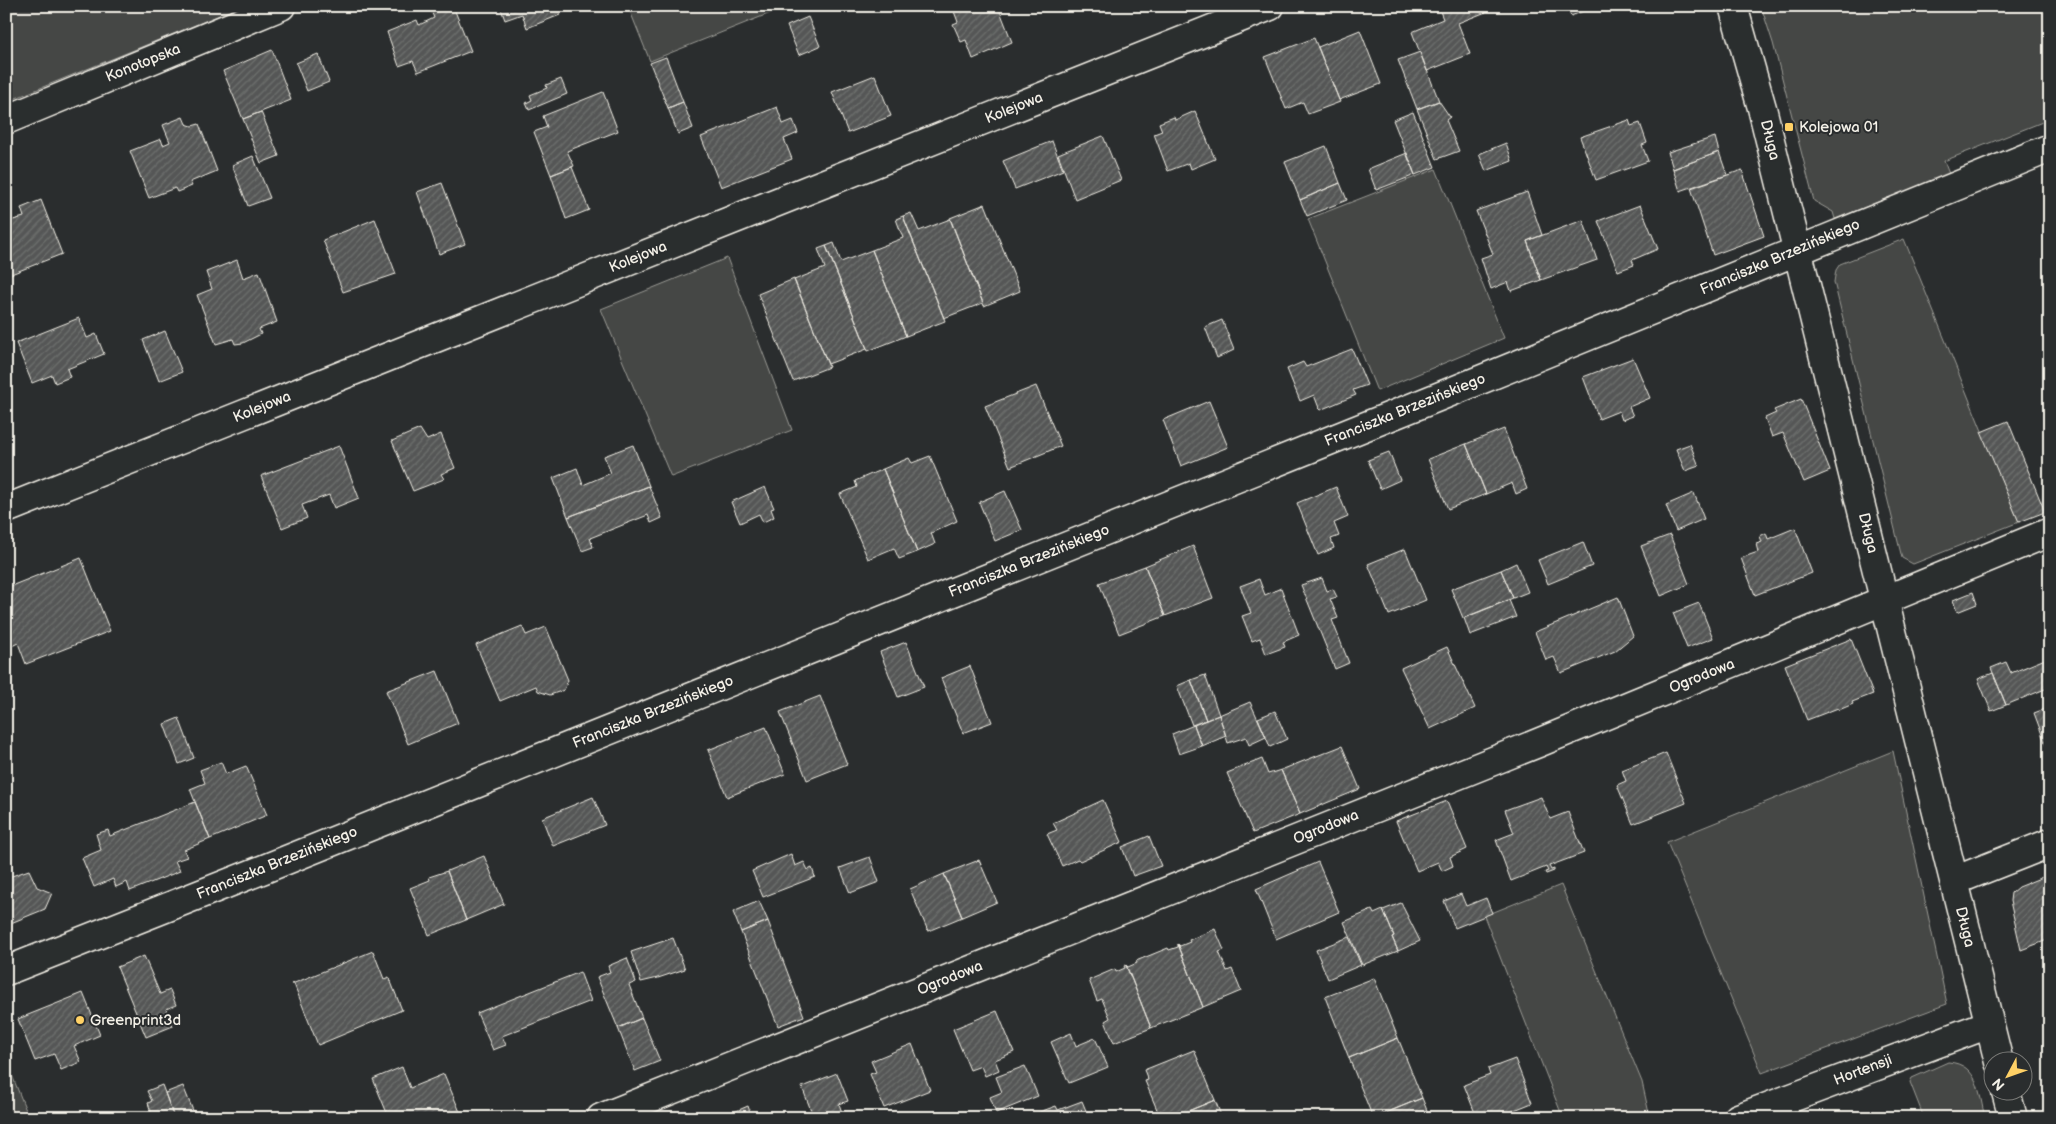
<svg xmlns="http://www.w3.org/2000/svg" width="2056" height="1124" viewBox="0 0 2056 1124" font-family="'Balsamiq Sans',sans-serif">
  <defs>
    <pattern id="building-hatch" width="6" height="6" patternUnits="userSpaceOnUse" patternTransform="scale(1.25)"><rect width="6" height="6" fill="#555756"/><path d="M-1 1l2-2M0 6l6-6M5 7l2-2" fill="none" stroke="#6e706e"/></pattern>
  </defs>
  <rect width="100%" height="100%" fill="#2a2d2e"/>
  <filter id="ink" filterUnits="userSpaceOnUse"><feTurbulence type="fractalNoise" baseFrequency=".02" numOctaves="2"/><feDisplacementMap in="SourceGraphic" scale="10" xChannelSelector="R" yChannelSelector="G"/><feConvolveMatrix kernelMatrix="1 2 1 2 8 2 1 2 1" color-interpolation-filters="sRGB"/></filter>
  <g filter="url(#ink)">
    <path fill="#444645" stroke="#9c9c96" d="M6,6H242L6,102Z
      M628,6H788L650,61Z
      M1761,6H2050V119L1944,161L1949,174L1835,219L1833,212L1814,201L1773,43Z
      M1436,169L1504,338L1377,391L1308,219Z
      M1904,239L2019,522L1913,564L1902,558L1834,282L1836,270L1840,264Z
      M727,258L792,430L671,477L601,309Z
      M1893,751L1947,1004L1762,1073L1667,842Z
      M1561,885L1642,1082L1650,1118H1563L1484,916Z
      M6,1060L29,1118H6Z
      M1948,1062C1979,1064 1979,1094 1985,1118H1924L1910,1082L1912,1078Z"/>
    <path fill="url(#building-hatch)" stroke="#f4f1e8" d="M453,6L471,51L418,72L413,61L399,66L387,32L417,20L419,25L434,18L432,13Z
      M500,6H557L560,15L527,28L522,14L505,20Z
      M952,6H998L1012,42L973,59L966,40L961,42L953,24L958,22Z
      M1438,6H1484L1486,12L1458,23L1470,54L1427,71L1412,32L1443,19Z
      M1567,6H1596L1571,16Z
      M808,17L820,46L799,55L787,26Z
      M1360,30L1381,84L1339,100L1318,47Z
      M1314,38L1340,102L1308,114L1303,102L1286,109L1265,57Z
      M272,50L291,100L243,119L223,71Z
      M1420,52L1439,101L1417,109L1398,60Z
      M318,54L329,82L307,91L296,63Z
      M666,57L683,102L668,108L650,63Z
      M875,75L891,116L848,133L832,92Z
      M561,79L567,94L529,110L526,103L532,100L530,95L547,88L546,85Z
      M603,92L618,131L567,151L574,166L551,175L534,132L547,127L543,116Z
      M1439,101L1450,117L1446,120L1459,151L1437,159L1417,109Z
      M683,102L693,128L678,134L668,108Z
      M777,107L783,124L793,120L798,133L784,139L792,159L721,187L701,137Z
      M1195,111L1215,159L1191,169L1189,163L1168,171L1154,134L1162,131L1159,123L1174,117L1175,120Z
      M261,112L279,156L261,163L243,119Z
      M1413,112L1435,167L1415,175L1393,120Z
      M183,117L186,124L192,126L199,124L217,171L190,182L192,186L177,192L175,188L149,198L130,151L161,139L163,145L170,142L163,125Z
      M1629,120L1631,126L1640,123L1647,143L1642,145L1648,161L1596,180L1580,137Z
      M1103,136L1121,180L1075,199L1058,154Z
      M1715,137L1719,152L1673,169L1668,152Z
      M1052,141L1063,170L1015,189L1003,161Z
      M1506,143L1512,161L1486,171L1479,154Z
      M1326,146L1340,183L1300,200L1285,162Z
      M1719,152L1727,175L1680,191L1673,169Z
      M1407,153L1415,175L1376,190L1368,169Z
      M253,156L270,198L248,206L232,165Z
      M572,167L589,210L566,219L551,175Z
      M1742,170L1764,236L1713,255L1691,188Z
      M442,183L465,244L439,254L417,192Z
      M1340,183L1347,200L1307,216L1300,200Z
      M1527,192L1542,235L1527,241L1541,280L1511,291L1508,282L1491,289L1481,258L1493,254L1476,211Z
      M41,200L62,254L6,276V222L24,217L21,208Z
      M985,204L1020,291L984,306L950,218Z
      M1640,205L1658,249L1632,260L1634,265L1618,271L1598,221Z
      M911,213L919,231L950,219L983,303L944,318L903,216Z
      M903,216L945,321L906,336L872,250L903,238L896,219Z
      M375,219L396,274L343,292L323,240Z
      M1583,220L1597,260L1541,280L1527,241Z
      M834,243L841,262L872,250L906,336L868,351L826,246Z
      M826,246L867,349L828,364L794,280L825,268L818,249Z
      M237,260L243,278L259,272L277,322L259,329L261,334L243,343L235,344L233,339L216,344L197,295L212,289L206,272Z
      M794,279L829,367L793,381L758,294Z
      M79,318L87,338L96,334L104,354L67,369L70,377L55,383L52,375L32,383L16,343Z
      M1222,320L1234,350L1217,358L1205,327Z
      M165,331L182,372L159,381L143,340Z
      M1352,349L1367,385L1353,390L1356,395L1320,410L1318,408H1319L1314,395L1300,401L1287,369L1303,362L1306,367Z
      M1633,358L1650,398L1629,407L1633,416L1622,420L1619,411L1599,419L1583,377Z
      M1036,386L1061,446L1010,467L985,406Z
      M1801,399L1830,471L1804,482L1783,433L1772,437L1765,418L1776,413L1774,410Z
      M1209,401L1228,447L1181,466L1163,420Z
      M2008,421L2045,512L2019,522L1981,432Z
      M420,429L427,440L441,434L455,468L441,474L444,479L413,491L392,441Z
      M1504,429L1527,489L1516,494L1512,483L1486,494L1466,444Z
      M1466,444L1486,494L1448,509L1428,459Z
      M1690,444L1699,466L1685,471L1676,449Z
      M633,445L649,486L568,517L553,478L577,468L583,485L611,473L604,456Z
      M339,446L359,498L334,508L329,495L302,505L307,518L282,528L261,476Z
      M1389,452L1400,480L1380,489L1368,460Z
      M930,456L957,521L931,533L935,544L917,552L883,469L909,458L912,463Z
      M883,469L917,552L899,559L894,548L868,559L840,494L857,487L855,481Z
      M649,486L662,518L651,523L648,515L590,538L593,547L582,551L568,517Z
      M765,487L774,508L771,509L774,517L763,522L759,514L740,523L731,502Z
      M1336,487L1348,517L1334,523L1339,536L1331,539L1334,548L1318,555L1297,503Z
      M1005,491L1022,530L995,541L979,502Z
      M1694,493L1704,519L1676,531L1666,505Z
      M1795,528L1812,573L1755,595L1741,558L1758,552L1756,544L1762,542L1760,536L1766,533L1768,539Z
      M1670,535L1689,584L1661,596L1641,546Z
      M1583,542L1592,566L1548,584L1538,560Z
      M1193,546L1213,598L1165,616L1145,566Z
      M1405,549L1426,600L1389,615L1368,564Z
      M81,558L110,631L26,664L18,643L8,648L6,643V632L12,629L6,615V588Z
      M1516,563L1528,592L1513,598L1501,570Z
      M1145,566L1165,616L1119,634L1099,583Z
      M1501,570L1513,598L1463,618L1451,589Z
      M1322,578L1327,591L1333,589L1337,597L1330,599L1338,618L1332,620L1349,663L1335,669L1301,585Z
      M1259,579L1265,595L1281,588L1299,635L1283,642L1285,647L1266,654L1260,638L1252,641L1242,616L1251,613L1240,586Z
      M1973,592L1977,604L1957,612L1953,600Z
      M1618,597L1633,636L1615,651L1561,673L1554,657L1546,660L1535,632Z
      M1509,600L1516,617L1470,635L1464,618Z
      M1699,603L1713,638L1687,648L1673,613Z
      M522,626L526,635L546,627L568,680L564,690L550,695L538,691L536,686L500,701L476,645Z
      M1851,639L1873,694L1852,702L1853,704L1839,710L1838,708L1807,720L1785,665Z
      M906,642L924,687L898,697L880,652Z
      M1447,647L1475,708L1430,729L1401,668Z
      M2050,657V687L2006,705L1991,668L2006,662L2011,673Z
      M970,666L992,722L963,733L941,678Z
      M437,671L458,723L408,744L386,691Z
      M1993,673L2006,705L1991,711L1978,679Z
      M1205,675L1219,715L1206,720L1191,680Z
      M1191,680L1206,720L1192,725L1177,686Z
      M820,696L847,764L807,780L780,712Z
      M1250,702L1266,737L1249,745L1246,737L1228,743L1219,715Z
      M2050,707V756L2034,713Z
      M1275,711L1287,739L1270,747L1258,718Z
      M1219,715L1226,736L1202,746L1194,725Z
      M179,718L194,758L179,764L164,724Z
      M1194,725L1202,746L1179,754L1172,734Z
      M766,727L785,774L727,797L708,750Z
      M1342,746L1360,789L1300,814L1281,770Z
      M1666,753L1686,803L1633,824L1617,785L1626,781L1622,770Z
      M1262,759L1268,774L1281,770L1300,814L1253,833L1227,773Z
      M221,762L226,774L246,766L267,815L210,839L190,789L205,783L200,770Z
      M593,797L605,825L553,846L542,818Z
      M1541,797L1550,819L1568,812L1584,853L1549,866L1551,870L1554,869V871L1546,874L1545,872L1548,871L1546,867L1511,881L1496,840L1514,833L1505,810Z
      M1103,800L1122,842L1080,861L1078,859L1062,866L1047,834L1057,830L1053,823Z
      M1447,801L1467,849L1450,857L1453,866L1442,871L1438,862L1417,871L1396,821Z
      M195,802L210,839L184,850L187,857L175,861L180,871L130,891L127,882L116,887L113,879L94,887L82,858L101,850L96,834L108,830L110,836Z
      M1149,836L1161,866L1133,876L1122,847Z
      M791,854L795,866L804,862L808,870L812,868L815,877L763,897L752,871Z
      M484,856L504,904L466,920L447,871Z
      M870,857L879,882L850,893L840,868Z
      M979,860L997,902L962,917L944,874Z
      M1318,862L1339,912L1276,939L1256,889Z
      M29,870L37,887L52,893L45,909L6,925V878Z
      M447,871L466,920L429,935L410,888L430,880L429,877Z
      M944,874L962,917L928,931L910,889Z
      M2050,874V939L2021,950L2010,901L2011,893L2018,887Z
      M1461,894L1466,906L1486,898L1492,913L1455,928L1444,901Z
      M759,901L768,921L741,932L733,912Z
      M1401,903L1420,941L1398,951L1392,937L1394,936L1383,910Z
      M1372,910L1374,914L1383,910L1394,936L1392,937L1398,951L1362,965L1344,922Z
      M768,921L804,1016L778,1026L741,932Z
      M1215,929L1224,950L1219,952L1227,971L1232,969L1241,991L1203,1007L1178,944L1180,946L1190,942L1189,940Z
      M1349,937L1361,965L1328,979L1316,950Z
      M673,938L685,969L658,978L641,982L631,952Z
      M1178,944L1203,1007L1151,1028L1126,965L1128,967L1137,963L1136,961L1168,948L1169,950L1178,947Z
      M373,951L384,979L389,977L402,1010L318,1045L294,984H292Z
      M144,956L160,994L170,990L176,1005L166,1009L173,1026L146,1037L117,967Z
      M627,958L636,982L629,985L642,1018L618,1028L597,977L610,972L608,966Z
      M1126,965L1151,1028L1114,1043L1105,1021L1110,1018L1102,999L1097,1001L1089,980L1115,969L1116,972L1125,968L1124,966Z
      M580,972L591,1001L502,1036L506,1045L493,1050L477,1013Z
      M1374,978L1398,1038L1349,1058L1325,997Z
      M83,993L100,1035L74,1046L81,1062L61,1070L54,1054L35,1061L18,1019Z
      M997,1011L1014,1052L995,1060L999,1070L985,1076L981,1066L970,1070L953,1029Z
      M642,1018L660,1061L635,1071L618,1028Z
      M1071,1033L1076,1046L1095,1038L1108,1067L1069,1083L1051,1042Z
      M1398,1038L1422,1098L1373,1118L1349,1058Z
      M912,1044L930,1090L884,1108L870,1074L876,1072L871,1061Z
      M1194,1050L1215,1100L1171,1118H1164L1161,1110L1158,1112L1145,1081L1148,1080L1144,1070Z
      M1515,1059L1532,1103L1512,1111L1515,1118H1477L1464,1085L1490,1075L1488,1069Z
      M1025,1066L1038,1096L996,1113L990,1097L1002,1092L996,1077Z
      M402,1067L410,1088L444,1074L460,1112L445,1118H375L387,1113L373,1079Z
      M837,1073L848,1101L839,1104L844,1118H814L802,1087Z
      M162,1085L165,1093L174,1118H153L148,1103L152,1101L147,1091Z
      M183,1086L196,1118H174L165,1093Z
      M1422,1098L1430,1118H1374Z
      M1215,1100L1222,1118H1171Z
      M1082,1101L1089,1118H1039L1037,1113L1056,1106L1058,1110Z
      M748,1106L752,1118H736L734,1112Z"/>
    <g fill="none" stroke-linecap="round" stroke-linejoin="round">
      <g stroke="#f4f1e8" stroke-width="31">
        <path id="minor" d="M1733,6L1762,108L1999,1062
          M6,120L281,6
          M6,509L1270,6
          M1954,881L2050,843
          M6,971L264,869L1453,391L2050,148
          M2006,1092L2013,1118
          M601,1118L1538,743L2050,532
          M1738,1118L1989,1024"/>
      </g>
      <use href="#minor" stroke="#2a2d2e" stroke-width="28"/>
    </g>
  </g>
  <g fill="#ffd166" stroke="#2a2d2e" stroke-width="2">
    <rect x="1784" y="122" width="10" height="10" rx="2.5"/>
    <circle cx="80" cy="1020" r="5"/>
  </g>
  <g text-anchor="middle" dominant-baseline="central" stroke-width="4" stroke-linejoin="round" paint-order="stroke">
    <g font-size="15" fill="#f4f1e8" stroke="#2a2d2e">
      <text transform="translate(143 63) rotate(-22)">Konotopska</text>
      <text transform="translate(1014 108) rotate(-22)">Kolejowa</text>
      <text transform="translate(1770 140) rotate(76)">Długa</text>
      <text transform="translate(638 257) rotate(-22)">Kolejowa</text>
      <text transform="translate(1780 257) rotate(-23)">Franciszka Brzezińskiego</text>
      <text transform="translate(262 407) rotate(-22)">Kolejowa</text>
      <text transform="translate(1405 410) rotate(-22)">Franciszka Brzezińskiego</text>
      <text transform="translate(1868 533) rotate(76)">Długa</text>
      <text transform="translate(1029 561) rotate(-22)">Franciszka Brzezińskiego</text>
      <text transform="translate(1702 676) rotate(-22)">Ogrodowa</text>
      <text transform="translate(653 712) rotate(-22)">Franciszka Brzezińskiego</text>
      <text transform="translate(1326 827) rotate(-22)">Ogrodowa</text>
      <text transform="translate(277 863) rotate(-22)">Franciszka Brzezińskiego</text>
      <text transform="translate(1965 927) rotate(76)">Długa</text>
      <text transform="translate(950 978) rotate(-22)">Ogrodowa</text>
      <text transform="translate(1863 1070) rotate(-21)">Hortensji</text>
    </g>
    <g font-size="15" fill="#f4f1e8" stroke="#2a2d2e" text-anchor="start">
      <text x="1799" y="127">Kolejowa 01</text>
      <text x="90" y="1020">Greenprint3d</text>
    </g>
  </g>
  <rect width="2056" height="1124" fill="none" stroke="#2a2d2e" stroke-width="25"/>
  <rect x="12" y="12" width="2031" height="1099" fill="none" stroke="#f4f1e8" stroke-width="2" filter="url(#ink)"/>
  <g transform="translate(2008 1076) rotate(229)"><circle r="24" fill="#2a2d2e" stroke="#7b7b78"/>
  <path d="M0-4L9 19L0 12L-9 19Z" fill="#ffd166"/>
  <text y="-8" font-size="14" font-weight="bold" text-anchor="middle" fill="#f4f1e8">N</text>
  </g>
</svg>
